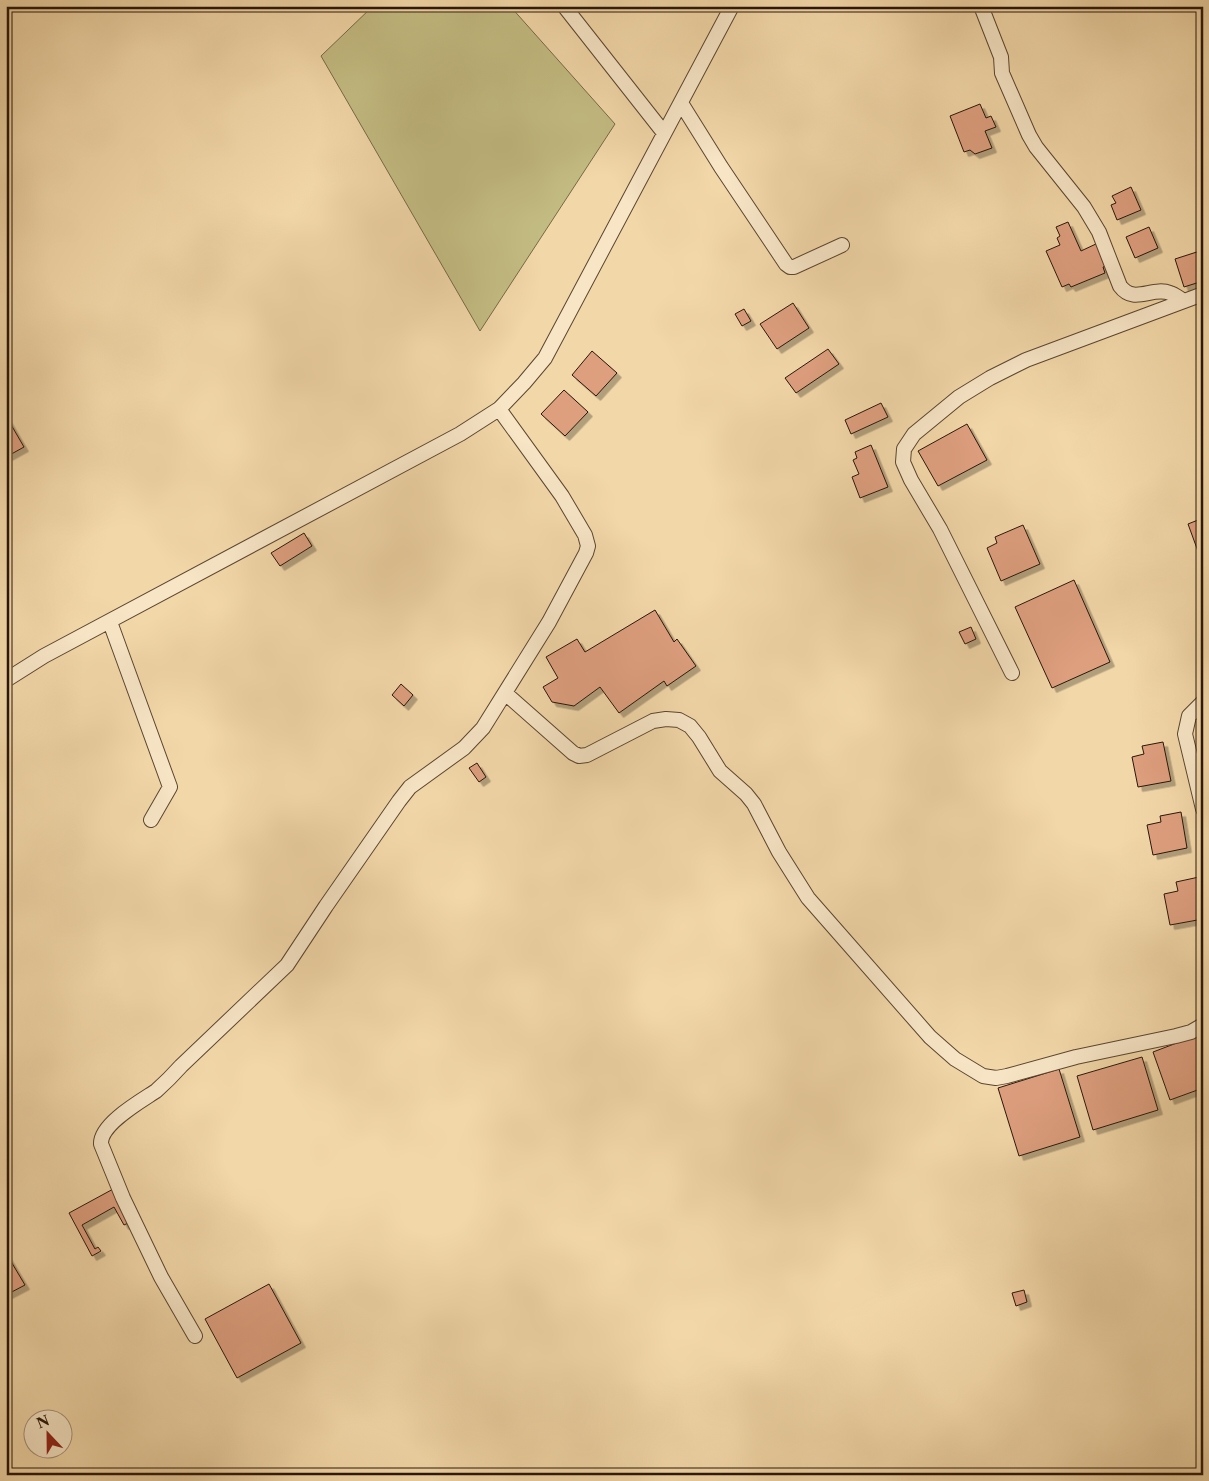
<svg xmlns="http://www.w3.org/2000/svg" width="1209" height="1481" viewBox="0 0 1209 1481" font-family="'Libre Caslon Text',serif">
  <defs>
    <filter id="shadow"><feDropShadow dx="4.5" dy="4.5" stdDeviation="0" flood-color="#0004"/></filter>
  </defs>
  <rect width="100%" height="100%" fill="#f2d7a8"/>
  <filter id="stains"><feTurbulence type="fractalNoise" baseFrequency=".004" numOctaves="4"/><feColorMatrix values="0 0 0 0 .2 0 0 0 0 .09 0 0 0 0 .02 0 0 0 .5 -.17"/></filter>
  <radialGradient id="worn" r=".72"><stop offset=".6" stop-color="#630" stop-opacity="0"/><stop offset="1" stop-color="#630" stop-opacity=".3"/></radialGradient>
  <path fill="#c3bc82" stroke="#766945" d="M373,6H510L615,124L480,331L321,56Z"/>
  <path fill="#de9f7f" stroke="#281608" filter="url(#shadow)" d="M980,104L986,118L991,116L996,127L985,131L992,148L975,154L970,150L964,152L950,116Z
    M1131,187L1141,210L1117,220L1111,205L1116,203L1112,196Z
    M1068,222L1081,251L1098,243L1108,265L1103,267L1105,273L1071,287L1069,284L1062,287L1046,251L1060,245L1057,238L1060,236L1056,227Z
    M1149,227L1158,248L1135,258L1126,237Z
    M1203,250V281L1184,287L1175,259Z
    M793,303L809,328L777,349L760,324Z
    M744,309L751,321L742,326L735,314Z
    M828,349L839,364L796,393L785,378Z
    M592,351L617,373L596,396L572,375Z
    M564,390L588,412L565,436L541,414Z
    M881,403L888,417L851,434L845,420Z
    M6,416L24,447L6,457Z
    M967,424L987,460L938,486L918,451Z
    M871,445L888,487L860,498L852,477L859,474L853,460L857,458L855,452Z
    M1203,518V565L1188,524Z
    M1023,525L1040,564L1001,581L987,548L997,543L995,537Z
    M304,533L312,546L280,566L271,553Z
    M1074,580L1110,662L1052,688L1015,607Z
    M655,610L674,642L677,639L696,666L667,686L664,681L619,713L600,687L574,706L552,702L543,687L558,678L546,657L577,639L585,652Z
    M971,627L976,639L965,644L959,632Z
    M401,684L413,695L404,706L392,695Z
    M1163,742L1171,781L1138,787L1132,757L1144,754L1142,746Z
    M477,763L486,777L479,782L469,768Z
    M1181,812L1187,848L1153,855L1147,825L1161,822L1160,816Z
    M1199,877L1203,899V919L1170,925L1164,894L1178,891L1176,882Z
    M1203,1033V1088L1170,1100L1153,1052Z
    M1142,1057L1158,1110L1093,1130L1077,1076Z
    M1059,1069L1080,1137L1019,1156L998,1088Z
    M115,1188L132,1221L124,1225L114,1207L82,1225L95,1249L98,1247L101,1251L92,1256L69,1213Z
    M6,1253L25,1285L6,1295Z
    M269,1284L301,1343L237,1378L205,1319Z
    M1024,1290L1027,1302L1016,1306L1012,1293Z"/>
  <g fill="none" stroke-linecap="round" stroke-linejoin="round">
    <g stroke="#5a4630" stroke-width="16">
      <path id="minor" d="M564,6L664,133
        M981,6L1001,57L1002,73L1029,135L1036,147L1084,207L1099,232L1120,286C1134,305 1152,286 1170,293C1175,294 1180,299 1184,301
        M681,103L721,167L786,264L790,267H794L842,245
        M110,622L170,787L151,820
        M1012,673L940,529L911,480L903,462L904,449L914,434L959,397L990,378L1026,360L1203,294
        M6,680L44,656L460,434L499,409L524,383L545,358L732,6
        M505,693L573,753L579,756L587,755L653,721L666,719L679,720L690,726L699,737L720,771L746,794L754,804L779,852L808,898L930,1037L955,1059L983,1076L996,1078L1007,1076L1076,1057L1176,1036L1191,1032L1203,1025
        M1203,702L1189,716L1185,734L1203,809
        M195,1336L161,1277L123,1198L101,1144C100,1124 141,1101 156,1091C165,1083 173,1075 181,1066L287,965L326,906L399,801L410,787L464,748L483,728L549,622L586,553L588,546L585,535L562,496L499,409"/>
    </g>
    <use href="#minor" stroke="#f7e5c6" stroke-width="14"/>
  </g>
  <rect width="1209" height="1481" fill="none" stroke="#f2d7a8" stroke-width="25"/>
  <rect x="8" y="8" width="1194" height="1466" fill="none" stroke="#281608" stroke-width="2.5"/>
  <rect x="12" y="12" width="1184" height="1456" fill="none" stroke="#281608"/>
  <g transform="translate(48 1434) rotate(338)"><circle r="24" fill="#f7e5c6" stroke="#a4927a"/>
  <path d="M0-4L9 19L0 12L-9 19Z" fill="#8f2418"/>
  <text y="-8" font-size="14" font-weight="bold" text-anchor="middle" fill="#281608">N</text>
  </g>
  <rect width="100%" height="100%" filter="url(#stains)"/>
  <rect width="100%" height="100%" fill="url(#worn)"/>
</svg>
